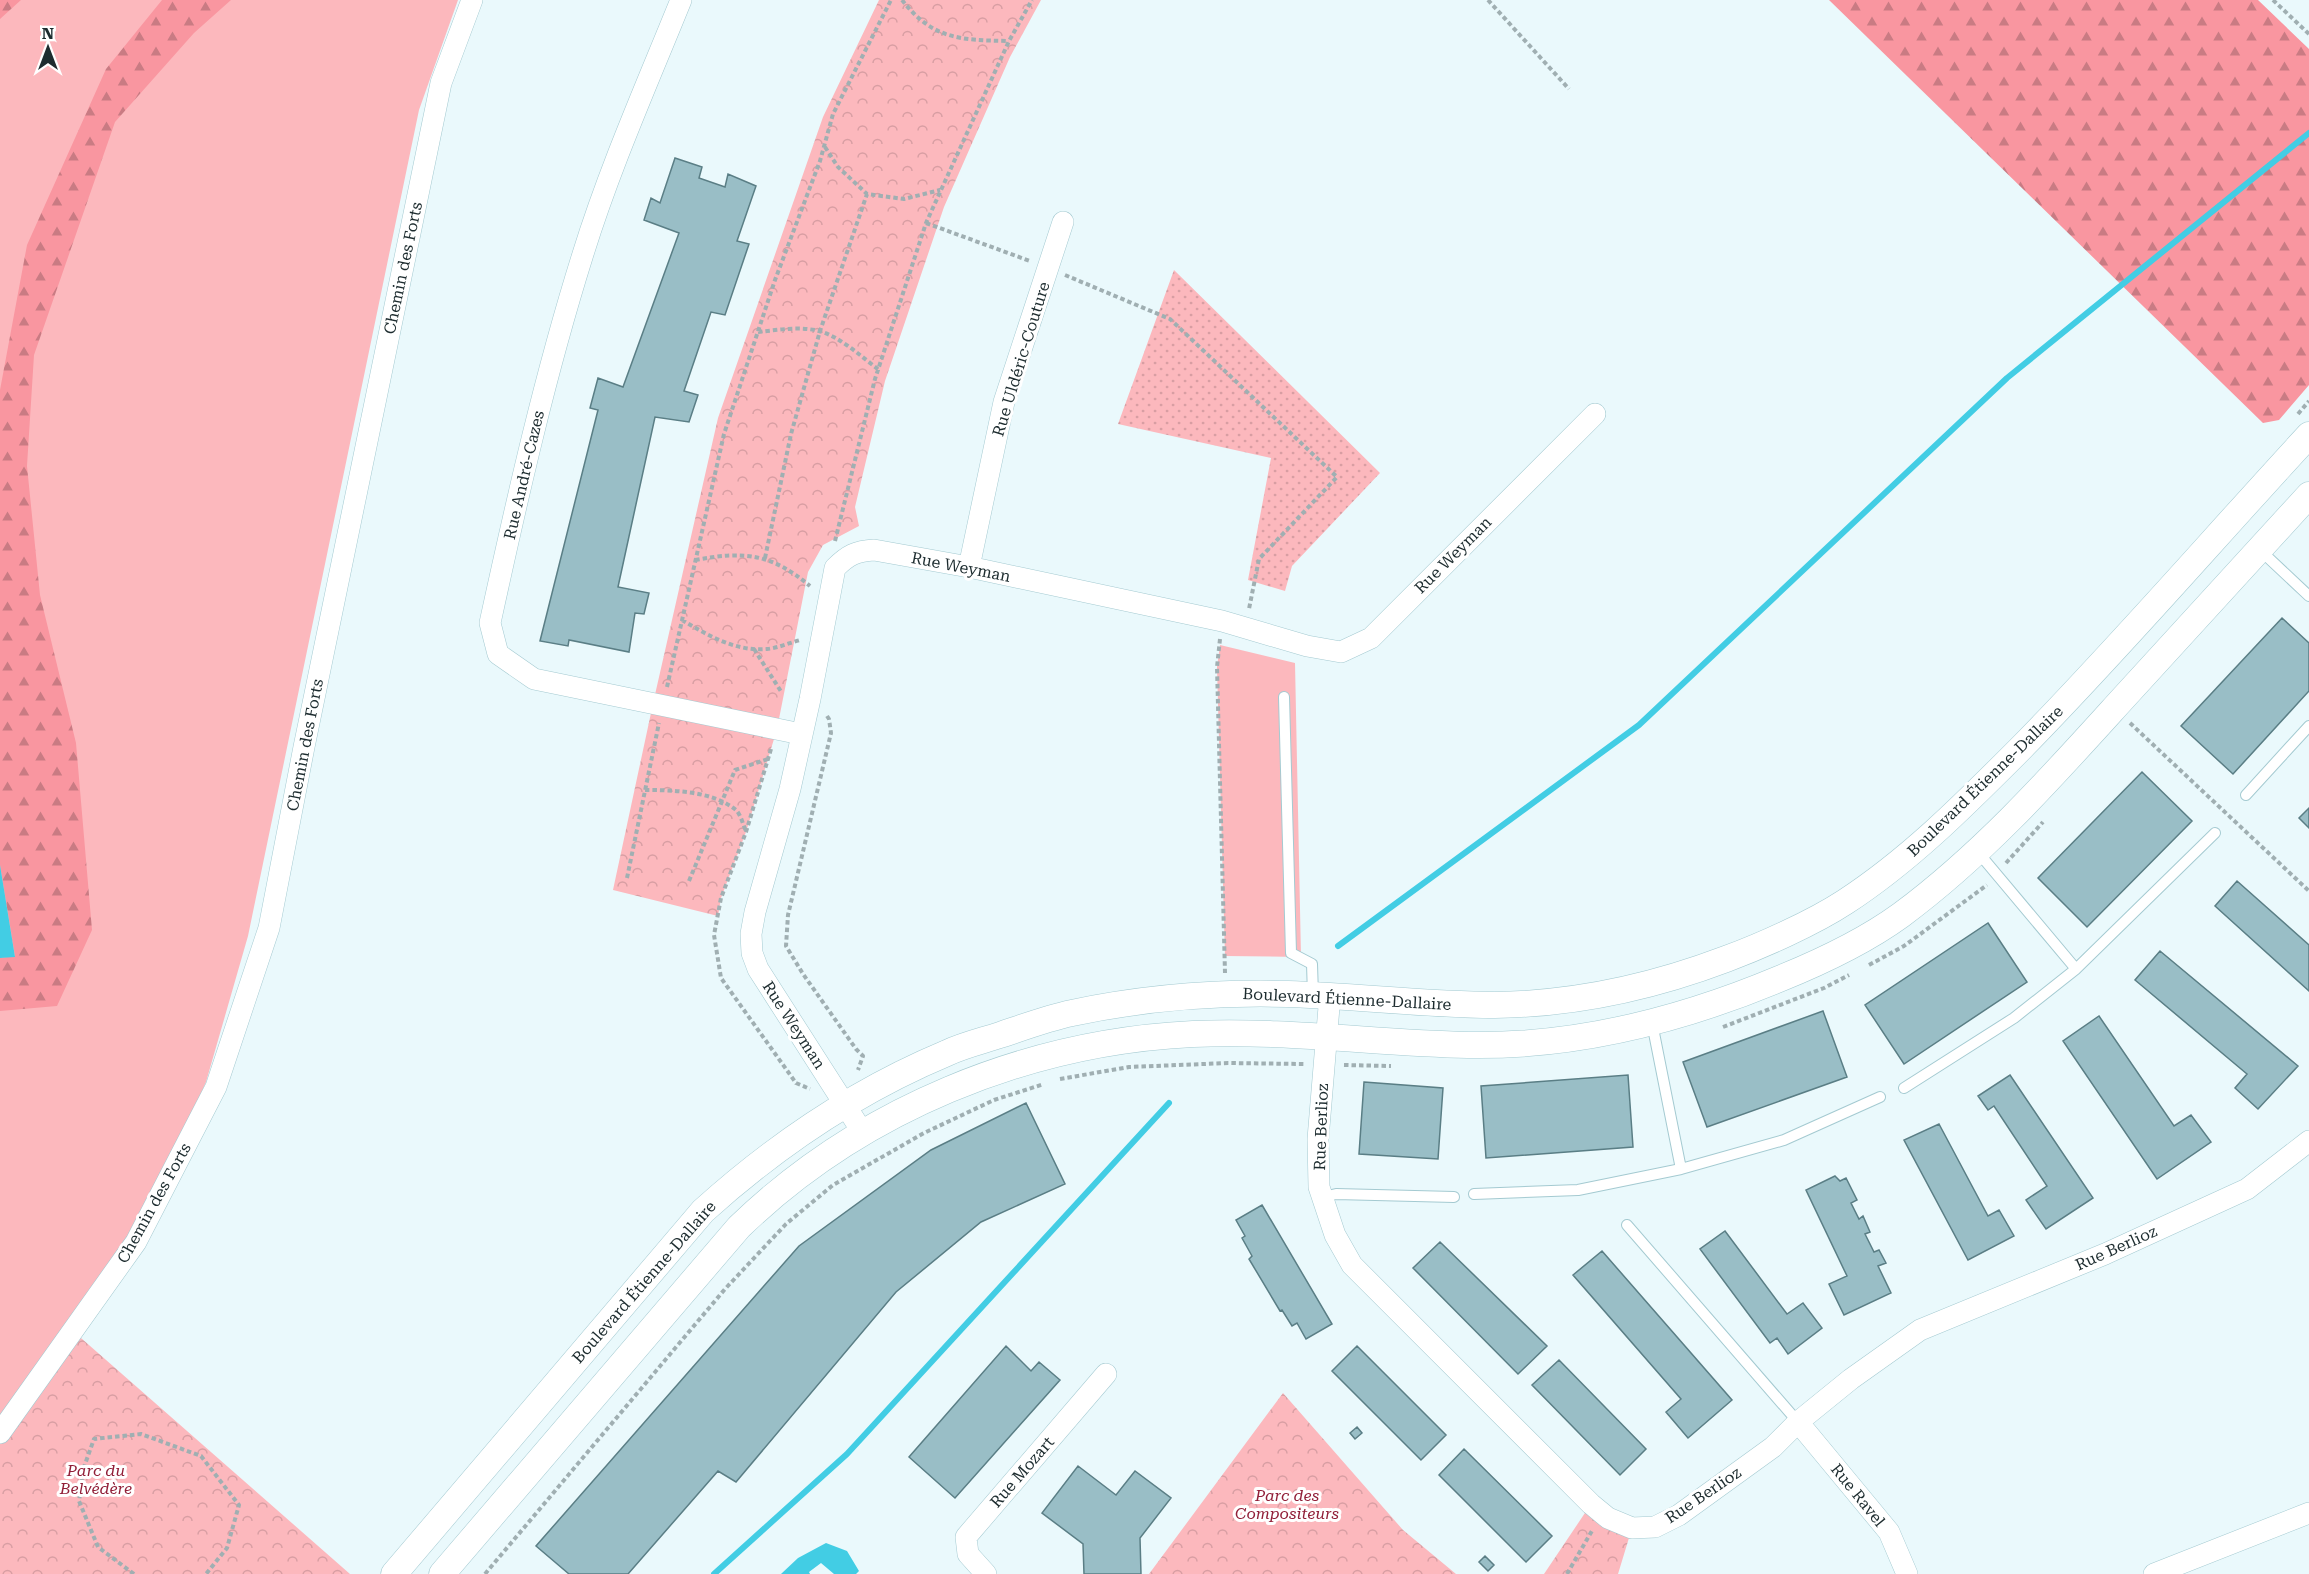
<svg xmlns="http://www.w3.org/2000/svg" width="2309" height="1574" viewBox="0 0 2309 1574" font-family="'Roboto Serif',serif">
  <defs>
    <pattern id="forest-firs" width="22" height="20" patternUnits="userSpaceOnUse" patternTransform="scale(1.5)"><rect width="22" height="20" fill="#f996a0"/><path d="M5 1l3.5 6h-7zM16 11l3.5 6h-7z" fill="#c97b83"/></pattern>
    <pattern id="park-crowns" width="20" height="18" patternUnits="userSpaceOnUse" patternTransform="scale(1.5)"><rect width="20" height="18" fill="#fcb8bd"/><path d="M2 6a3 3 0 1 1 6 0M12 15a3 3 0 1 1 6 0" fill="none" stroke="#d89ea3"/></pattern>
    <pattern id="garden-dots" width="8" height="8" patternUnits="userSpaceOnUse" patternTransform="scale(1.5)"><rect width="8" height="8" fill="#fcb8bd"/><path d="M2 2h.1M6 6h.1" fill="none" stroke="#d89ea3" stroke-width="1.8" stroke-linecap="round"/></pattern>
  </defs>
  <rect width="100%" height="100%" fill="#eaf9fc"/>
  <path fill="#fcb8bd" d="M0,0H458L419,110L248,936L206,1082L136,1242L0,1433Z
    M1220,645L1295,663L1301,957L1225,956L1217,667Z"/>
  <path fill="url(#forest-firs)" d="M0,0H21L0,19Z
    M162,0H231L194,33L115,122L34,355L27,466L40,595L76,743L92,930L57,1006L0,1011V958L15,956L0,865V390L27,245L106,69Z
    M1829,0H2258L2309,49V385L2279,420L2263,423Z"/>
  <path fill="url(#park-crowns)" d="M879,0H1041L1010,57L944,207L885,381L855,507L859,526L823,545L808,572L777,729L746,832L721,898L718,916L613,890L654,699L718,418L823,117Z
    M73,1331L350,1574H0V1433Z
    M1283,1393L1403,1530L1456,1574H1149Z
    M1591,1504L1632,1528L1618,1574H1544Z"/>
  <path fill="url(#garden-dots)" d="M1174,270L1380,473L1292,566L1285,591L1248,580L1271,458L1118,424Z"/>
  <path fill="#42cde4" d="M0,865L15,957L0,958Z
    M826,1543L847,1551L859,1571L856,1574H834L821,1563L809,1572L810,1574H781L798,1558Z"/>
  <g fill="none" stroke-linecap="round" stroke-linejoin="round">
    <path stroke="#42cde4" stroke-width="6" d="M1338,946L1639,725L2007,378L2309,133
      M714,1574L847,1454L1169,1103"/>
  </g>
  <path fill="#99bec6" stroke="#5a7e85" stroke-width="1.5" d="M675,158L702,167L699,178L725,187L728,174L756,186L737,241L749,244L725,315L711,312L684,391L698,395L689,422L655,417L618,587L649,593L644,614L635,613L629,652L569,640L568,646L540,641L598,410L590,408L598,378L623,387L679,233L644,220L651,198L660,203Z
    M2282,618L2309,643V691L2233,774L2181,726Z
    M2142,772L2192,821L2087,927L2038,878Z
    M2309,808V828L2299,818Z
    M2237,881L2309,945V991L2215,906Z
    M1988,923L2027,982L1904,1064L1865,1005Z
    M2160,951L2298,1066L2258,1109L2235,1088L2247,1074L2135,980Z
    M1823,1011L1847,1077L1707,1127L1683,1062Z
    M2099,1016L2174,1126L2191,1115L2211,1142L2157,1179L2063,1041Z
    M1628,1075L1633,1147L1486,1158L1481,1086Z
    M2010,1075L2093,1198L2046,1229L2026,1200L2047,1186L1994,1106L1988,1110L1978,1096Z
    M1364,1082L1443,1088L1438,1159L1359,1154Z
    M1026,1103L1065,1184L981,1222L896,1292L736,1482L718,1471L628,1574H569L536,1546L799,1246L931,1150Z
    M1939,1124L1988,1216L1999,1210L2014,1236L1968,1260L1904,1140Z
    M1835,1176L1840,1181L1846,1178L1857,1200L1851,1203L1859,1219L1863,1216L1870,1232L1865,1234L1874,1252L1879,1250L1886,1263L1878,1266L1891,1293L1844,1315L1829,1284L1847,1276L1806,1190Z
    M1262,1205L1332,1324L1306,1339L1297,1323L1292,1326L1282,1310L1280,1311L1249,1259L1252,1256L1242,1238L1245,1236L1236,1220Z
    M1725,1231L1787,1314L1803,1303L1822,1328L1788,1354L1777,1338L1770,1343L1700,1249Z
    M1440,1242L1547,1346L1518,1374L1413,1268Z
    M1602,1251L1732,1400L1688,1438L1666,1412L1681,1399L1573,1275Z
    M1006,1346L1031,1371L1039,1362L1060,1380L955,1498L909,1457Z
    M1357,1346L1446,1435L1421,1460L1332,1371Z
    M1559,1360L1646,1449L1620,1475L1532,1385Z
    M1357,1427L1362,1433L1355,1439L1350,1433Z
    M1464,1449L1552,1536L1526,1562L1439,1475Z
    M1078,1466L1116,1495L1135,1471L1171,1498L1140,1538L1141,1574H1084L1083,1544L1042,1513Z
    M1485,1556L1494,1565L1488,1571L1479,1562Z"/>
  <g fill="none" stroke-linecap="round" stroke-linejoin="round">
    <g stroke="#a4cad1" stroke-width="12">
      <path id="service" d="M2260,550L2309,596
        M1284,697L1291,953L1312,964L1313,995
        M2246,795L2309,726
        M1977,851L2076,969L2215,833
        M1652,1023L1681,1169L1784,1140L1880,1097
        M1904,1088L2014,1018L2076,969
        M1474,1194L1578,1190L1681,1169
        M1323,1197L1336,1194L1454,1197
        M1627,1225L1798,1422"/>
    </g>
    <g stroke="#a4cad1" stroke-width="22">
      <path id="minor" d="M681,0C647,84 610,167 583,254C545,375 517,499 490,623L498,654L534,679L801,734
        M969,567L1004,402L1063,222
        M1330,995L1318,1139L1319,1187L1335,1235L1352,1265L1591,1504L1608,1518L1632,1528L1655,1527L1679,1515L1773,1447L1798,1422L1851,1379L1920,1330L2105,1254L2247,1189L2309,1141
        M863,1133L758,969L752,953L751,934L755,912L790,789L810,699L835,568C848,555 856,551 874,550L969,567L1222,621L1307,646L1341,652L1371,638L1595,414
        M1798,1422L1889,1532L1907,1574
        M0,1433L136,1242L216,1087L269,928L304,747L441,83L472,0
        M986,1574L968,1554L966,1537L1106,1374
        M2154,1574L2309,1513"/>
    </g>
    <g stroke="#a4cad1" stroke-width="27">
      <path id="tertiary" d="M394,1574L703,1211C775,1146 856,1091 947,1053C964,1045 982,1041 1000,1035C1024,1027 1048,1018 1072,1013C1143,998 1216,992 1288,994C1357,996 1426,1005 1495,1005C1574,1004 1652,987 1726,959C1761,946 1813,923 1845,902C1911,859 1966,803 2022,747C2121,646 2213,539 2309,435
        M442,1574L739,1227C860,1110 1026,1042 1193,1034C1285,1030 1376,1043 1468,1045C1575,1047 1681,1020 1779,979C1821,962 1864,942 1901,915C1982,855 2050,779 2117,705C2181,635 2245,565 2309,495"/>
    </g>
    <path stroke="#a0afb2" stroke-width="4" stroke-dasharray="4.5 3" stroke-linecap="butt" d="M902,0C933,40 961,40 1009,41
      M1488,0L1569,89
      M2273,0L2309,34
      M825,147L838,167L867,194L904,199L940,190
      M926,223L1030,261
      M1065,275L1170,319L1337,477L1259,559L1249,609
      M758,332C778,330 799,326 819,331C839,336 862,357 879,370
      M2298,414L2309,401
      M835,541L875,379L926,223L1009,41L1032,0
      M765,558L791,434L820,331L867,194
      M695,560C745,551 770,553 810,586
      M682,620C707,635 736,652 767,649C778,648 789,643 800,640
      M1220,639L1217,667L1225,973
      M754,649L782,693
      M667,687L724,434L775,280L820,161L833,114L891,0
      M827,716L829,719L831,733L788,915L786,946L803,974L856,1049L863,1056L858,1070
      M2130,723L2309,891
      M771,749L746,832L721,898L714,935L721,978L796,1083L810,1089
      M645,790C673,790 713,791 736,810C741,815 743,825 746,831
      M2006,863L2043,822
      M627,878L659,723
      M689,881L735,770L768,759
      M1869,965L1904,946L1987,885
      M1723,1027L1824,988L1849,975
      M1344,1065L1391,1066
      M1060,1079L1129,1067L1228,1063L1304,1064
      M134,1574L98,1547L79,1501L84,1467L94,1439L141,1434L201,1456L239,1505L227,1548L206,1574
      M485,1574L725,1289L786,1224L833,1185L924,1133L994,1100L1044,1084
      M1567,1574L1593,1529"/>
    <use href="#service" stroke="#fff" stroke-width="10"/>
    <use href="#minor" stroke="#fff" stroke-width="21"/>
    <use href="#tertiary" stroke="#fff" stroke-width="26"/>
  </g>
  <g text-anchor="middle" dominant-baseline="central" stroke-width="6" stroke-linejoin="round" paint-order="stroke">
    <g font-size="16" fill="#1d2c2f" stroke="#fff">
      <text transform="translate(403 268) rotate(-78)">Chemin des Forts</text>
      <text transform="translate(1021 359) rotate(-73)">Rue Uldéric-Couture</text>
      <text transform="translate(524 475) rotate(-77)">Rue André-Cazes</text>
      <text transform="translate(1453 555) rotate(-45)">Rue Weyman</text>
      <text transform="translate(961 567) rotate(11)">Rue Weyman</text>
      <text transform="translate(305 745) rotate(-79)">Chemin des Forts</text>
      <text transform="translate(1985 781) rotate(-44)">Boulevard Étienne-Dallaire</text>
      <text transform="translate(1347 999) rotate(3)">Boulevard Étienne-Dallaire</text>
      <text transform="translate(794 1025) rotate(57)">Rue Weyman</text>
      <text transform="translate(1321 1127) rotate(-88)">Rue Berlioz</text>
      <text transform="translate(154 1203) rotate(-61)">Chemin des Forts</text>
      <text transform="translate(2116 1248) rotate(-24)">Rue Berlioz</text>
      <text transform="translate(644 1282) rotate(-49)">Boulevard Étienne-Dallaire</text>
      <text transform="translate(1022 1472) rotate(-49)">Rue Mozart</text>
      <text transform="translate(1703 1495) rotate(-34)">Rue Berlioz</text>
      <text transform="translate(1858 1495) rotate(51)">Rue Ravel</text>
    </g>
    <g font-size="16" font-style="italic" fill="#911f38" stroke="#fff">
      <text x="96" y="1470">Parc du<tspan x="96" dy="18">Belvédère</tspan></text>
      <text x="1287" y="1495">Parc des<tspan x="1287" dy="18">Compositeurs</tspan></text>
    </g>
  </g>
  <g transform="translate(48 48)" stroke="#ffffff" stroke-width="4.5" paint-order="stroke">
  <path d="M0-4.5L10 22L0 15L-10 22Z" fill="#1d2c2f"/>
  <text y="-9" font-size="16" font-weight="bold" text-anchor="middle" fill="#1d2c2f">N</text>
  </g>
</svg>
